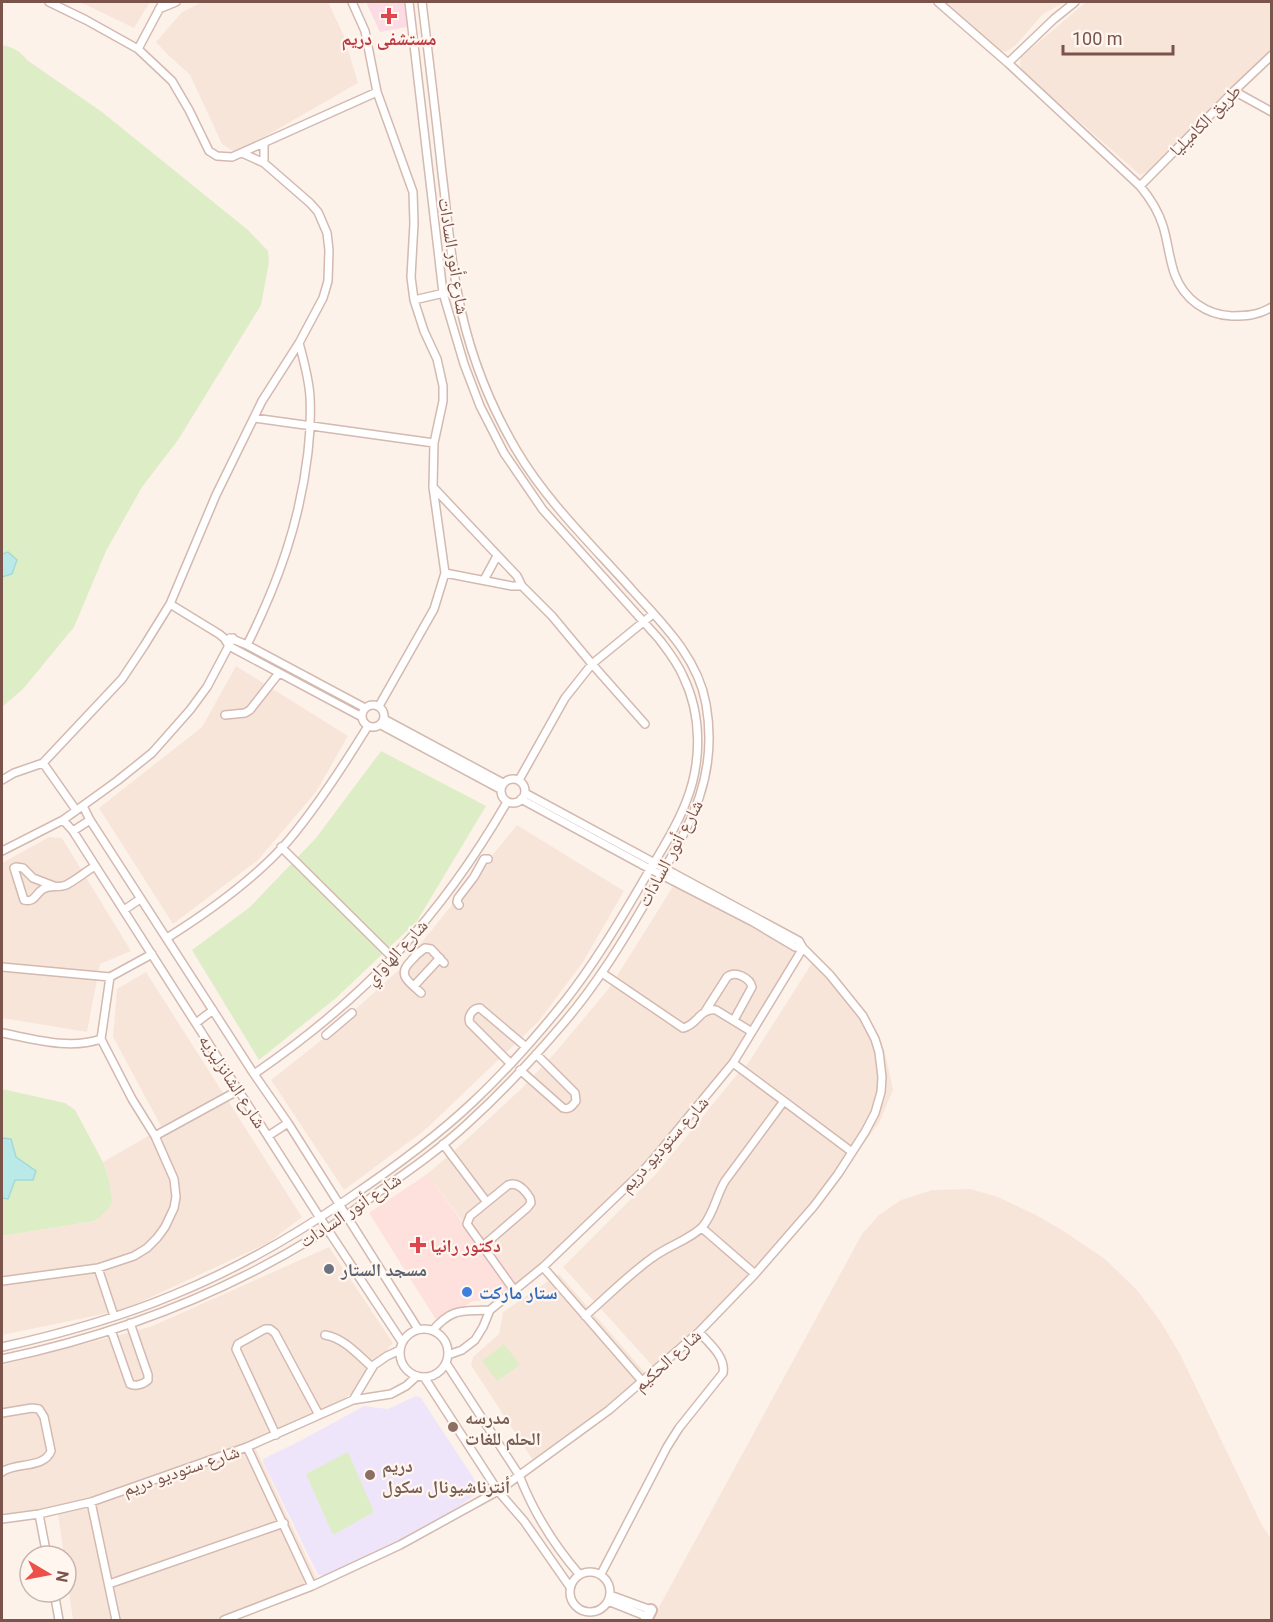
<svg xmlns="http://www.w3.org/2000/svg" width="1273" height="1622" viewBox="0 0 1273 1622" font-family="Roboto,'Noto Naskh Arabic',sans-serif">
  <rect width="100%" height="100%" fill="#fdf2e9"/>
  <path fill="#f8e5da" d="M80,2H150L134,28Z
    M202,2H328L344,36L358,83L236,153L222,144L190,75L167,54L156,42L182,12Z
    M944,2H1065L1043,14L1016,45L1006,52L1000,50Z
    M1086,2H1271V51L1147,172L1140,175L1022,71L1020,64L1021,57Z
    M236,666L348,736L316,792L258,860L173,924L99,808L202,727Z
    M517,825L624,891L583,962L539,1021L425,1130L344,1190L271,1080L324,1038L400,969Z
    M49,837L62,838L131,951L100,964L87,1032L2,1018V863Z
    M674,885L785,938L802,954L763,1020L736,1059L635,1182L552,1264L523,1286L472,1220L464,1223L427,1174L453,1152L522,1088L554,1054L610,987Z
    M812,963L834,977L855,1002L885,1052L893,1090L879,1123L812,1213L753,1280L697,1339L658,1372L563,1267L655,1175L739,1072L749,1062Z
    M146,972L302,1217L268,1243L123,1310L2,1335V1236L96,1221L109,1180L103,1162L162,1128L113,1037L117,989Z
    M970,1189L998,1197L1036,1215L1062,1230L1105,1259L1137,1290L1161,1322L1181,1356L1262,1525L1271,1539V1620H652L862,1234L879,1215L901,1200L932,1190Z
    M329,1247L393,1343L376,1362L367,1383L336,1404L253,1443L318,1581L216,1620H73L66,1571V1556H64L57,1507L2,1514V1365L150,1327Z
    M559,1274L648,1376L534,1462L471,1365L473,1357L499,1334L503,1312Z"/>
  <path fill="#fee0dc" d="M427,1174L463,1223L472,1220L523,1286L497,1301H473L442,1320L435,1318L369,1213Z"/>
  <path fill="#efe5fa" d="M416,1396L421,1398L480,1488L479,1492L441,1519L394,1543L324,1576L318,1575L263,1462V1459L298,1442L364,1406L388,1409Z"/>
  <path fill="#fcdbe5" d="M360,2H404L407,27L380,32L366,2L361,4Z"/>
  <path fill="#ddedc6" d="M2,45C13,47 20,51 27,60L102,112L248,230L268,251L269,262L261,305L178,440L142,487L106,551L74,627L23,689L2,707Z
    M381,751L486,806L417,921L336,998L259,1060L192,950L250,907L316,838Z
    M2,1089L65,1103L75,1110L103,1162L109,1180L112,1201L109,1208L95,1221L2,1236Z
    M504,1344L520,1365L497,1381L482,1361Z
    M348,1452L374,1512L333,1535L306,1474Z"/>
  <path fill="#bbe9e7" stroke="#a1dbd9" stroke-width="1.5" d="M8,552L17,560L12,574L2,577V554Z
    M2,1138L11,1139L16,1157L36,1171L33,1180H15L8,1199L2,1198Z"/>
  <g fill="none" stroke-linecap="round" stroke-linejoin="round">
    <g stroke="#d3b9b0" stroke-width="10">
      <path id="street" d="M49,2L86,20L138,49L172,81L189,110L209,151L217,156L232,157L377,92
        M352,2L365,31L377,92L413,192L414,223L411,277L414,300L424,331L437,359L443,386V401L434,443L433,487L445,573L434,609L379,706
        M938,2L1008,63L1140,186C1150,198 1158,210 1163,226C1168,242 1169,259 1175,275C1184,299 1206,315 1232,316C1247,316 1259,315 1272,307
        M159,9L176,2
        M138,49L163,2
        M1008,63L1054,19L1075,2
        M1234,91L1272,112
        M264,143V163
        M1140,186L1234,91L1272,55
        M414,300L457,290
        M254,418L434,443
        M433,487L517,576L522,586L552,616L592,664L645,724
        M445,573L512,586H522
        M484,580L497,556
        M170,604L219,634L224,638L229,646L362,717
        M230,638L247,645L365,708
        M247,645C278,583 300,522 308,452C310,434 311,416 310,397C309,379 304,361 299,343
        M362 716a11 11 0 1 1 22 0a11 11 0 1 1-22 0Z
        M225,715L245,713L250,710L279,673
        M384,719L503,783
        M381,725L500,789
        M43,763L76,810
        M501 791a12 12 0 1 1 24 0a12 12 0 1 1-24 0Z
        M2,780L14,773L43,763L122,679L144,646L170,604L216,495L262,401L299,343L323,298L328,281L329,250L327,233L318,212L310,203L264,163L242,153
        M519,780L565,698L592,664L653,614
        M521,799L650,869L753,922L795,947L803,948
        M83,806L90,820L254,1074L288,1123L418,1329
        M63,820L73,831L320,1218L402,1342
        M73,831L90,820
        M281,847L393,958
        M2,851L63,820L117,781L152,753L190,710L207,687L233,638
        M54,886L33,878L23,868L16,867L14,868L24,900C35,903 35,894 43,889C51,885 59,888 66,885C76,880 85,872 95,866
        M459,905L457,902L458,898L474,877L484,859H488
        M124,910L140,899
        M167,938C210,911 256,878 289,840C319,804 344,765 368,726
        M2,967L110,977
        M602,973L683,1028C698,1025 699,1008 716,1010L752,1032
        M414,986L440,958
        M421,993C411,983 396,976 410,962C414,957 419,952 425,948L431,949L444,963
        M706,1010L727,977C735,970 750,978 752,987L734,1020
        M196,1023L213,1010
        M2,1033C34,1039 69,1050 101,1039
        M326,1035L352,1013
        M733,1063L852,1152
        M511,1064L470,1023C467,1016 473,1008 480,1008L526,1047
        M520,1070L563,1108C570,1110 572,1106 576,1101L575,1093L536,1054
        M254,1074C365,998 440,918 507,802
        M155,1136L239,1090
        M268,1136L288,1123
        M443,1144L486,1201
        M702,1228L755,1274
        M483,1246L527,1208L531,1203L530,1198C525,1190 518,1181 508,1185L470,1216L467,1224L514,1290
        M543,1267L642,1381
        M98,1268L114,1316
        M2,1281L98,1268L134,1256L147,1248L157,1238L165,1227L174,1208L176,1197L174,1179L155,1136L132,1099L101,1039L110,977L152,954
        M585,1316C607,1297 628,1275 652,1258C666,1247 693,1238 703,1226C714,1213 716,1196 725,1181L784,1101
        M400 1353a24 24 0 1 1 48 0a24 24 0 1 1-48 0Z
        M111,1330L130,1384C135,1387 144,1384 148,1380V1375L130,1323
        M433,1330C453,1307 462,1312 490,1310
        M325,1335C344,1338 358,1355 372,1367
        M2,1347C60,1334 118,1318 173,1295C235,1270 294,1236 349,1198C392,1169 435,1138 473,1102C506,1071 536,1037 565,1001C594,964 618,924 642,883C657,857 675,831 686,802C702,762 702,715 683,676C677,662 668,651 659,639L543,510L504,453L480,406L464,364L443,293L409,2
        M448,1355L462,1350L475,1340L483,1327L490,1310L543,1267L642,1172L657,1155L733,1063L803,948
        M2,1359C111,1336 218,1296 313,1238C337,1224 358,1207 380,1191C410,1170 440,1149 467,1124C500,1094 532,1060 561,1026C595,987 622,943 648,898C685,832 720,783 706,704C698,658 663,624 633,591C594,547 547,502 517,451C488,402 467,346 457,290C450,252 447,212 442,173C436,116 429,59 422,2
        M446,1363L519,1475C533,1511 554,1545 579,1574
        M424,1377L498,1491L524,1521L570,1587
        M353,1400L374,1365L387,1356L400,1350
        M2,1413L32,1408L39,1409L44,1417L51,1451C44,1469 15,1462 2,1472
        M276,1435L236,1349L238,1344L265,1329H270L275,1333L319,1415
        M247,1447L312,1586
        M91,1502L116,1620
        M39,1514L47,1556
        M2,1519L39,1514L91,1502L247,1447L353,1400L391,1394L406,1386L417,1376
        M570 1592a20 20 0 1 1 40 0a20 20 0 1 1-40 0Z
        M601,1574L667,1447L679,1428L723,1373C726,1357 709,1343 699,1332
        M109,1584L284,1523
        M54,1592L59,1620
        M610,1595L651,1610
        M608,1601L648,1617
        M224,1620L312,1586L400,1545L498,1491L609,1410L699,1332L755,1274L814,1206L838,1174L865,1132L875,1113L881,1092L882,1077L879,1052L875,1039L863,1016L830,975L803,948L799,941L525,793"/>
    </g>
    <g stroke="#d9bab0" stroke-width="14">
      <path id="secondary" d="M646,1620L651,1610"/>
    </g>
    <use href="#street" stroke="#fff" stroke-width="7"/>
    <use href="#secondary" stroke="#fff" stroke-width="10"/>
  </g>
  <g fill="#e0444e" stroke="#fff6f0" stroke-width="2">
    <path d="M386 7h6v6h6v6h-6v6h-6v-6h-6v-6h6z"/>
    <path d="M415 1236h6v6h6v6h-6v6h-6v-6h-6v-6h6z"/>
  </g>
  <circle fill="#6b7280" stroke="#fff6f0" stroke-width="2" cx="329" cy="1269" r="6"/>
  <circle fill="#3f7fe0" stroke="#fff6f0" stroke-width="2" cx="467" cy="1292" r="6"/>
  <g fill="#8d6e63" stroke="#fff6f0" stroke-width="2">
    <circle cx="453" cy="1427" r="6"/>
    <circle cx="370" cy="1475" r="6"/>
  </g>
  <g text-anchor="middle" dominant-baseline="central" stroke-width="4.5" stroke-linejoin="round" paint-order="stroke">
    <g font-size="18" font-weight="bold" fill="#be3a42" stroke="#fff6f0">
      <text x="389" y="38">مستشفى دريم</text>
      <text x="430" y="1245" text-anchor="start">دكتور رانيا</text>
    </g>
    <g font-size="18" fill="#7a534a" stroke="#fff6f0">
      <text transform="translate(1205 120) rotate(-45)">طريق الكاميليا</text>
      <text transform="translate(454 256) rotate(81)">شارع أنور السادات</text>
      <text transform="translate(670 853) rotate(-62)">شارع أنور السادات</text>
      <text transform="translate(396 952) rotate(-47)">شارع الهاواي</text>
      <text transform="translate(233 1081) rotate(57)">شارع الشانزليزيه</text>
      <text transform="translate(664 1144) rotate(-48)">شارع ستوديو دريم</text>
      <text transform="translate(350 1210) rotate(-34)">شارع أنور السادات</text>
      <text transform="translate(667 1360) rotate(-42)">شارع الحكيم</text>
      <text transform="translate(181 1470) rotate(-19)">شارع ستوديو دريم</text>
    </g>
    <g font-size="18" font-weight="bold" fill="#5b616d" stroke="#fff6f0" text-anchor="start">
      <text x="341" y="1269">مسجد الستار</text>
    </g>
    <g font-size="18" font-weight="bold" fill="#366cbe" stroke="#fff6f0" text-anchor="start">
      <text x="479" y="1292">ستار ماركت</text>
    </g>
    <g font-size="18" font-weight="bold" fill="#785e54" stroke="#fff6f0" text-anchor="start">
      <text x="465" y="1417">مدرسه<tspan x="465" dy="21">الحلم للغات</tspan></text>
      <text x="382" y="1465">دريم<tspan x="382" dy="21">أنترناشيونال سكول</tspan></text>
    </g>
  </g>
  <rect width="1273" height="1622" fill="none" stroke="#7a534a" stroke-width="6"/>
  <g transform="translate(48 1574) rotate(100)"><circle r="28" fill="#fff6f0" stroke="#cab5ae" stroke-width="1.5"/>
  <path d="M0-4.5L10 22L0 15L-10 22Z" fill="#ec5049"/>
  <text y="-9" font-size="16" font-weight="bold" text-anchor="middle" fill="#7a534a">N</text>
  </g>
  <path d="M1063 45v9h110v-9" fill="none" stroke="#7a534a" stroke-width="3"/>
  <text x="1072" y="45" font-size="18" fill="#7a534a" stroke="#fff6f0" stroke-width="4.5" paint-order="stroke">100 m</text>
</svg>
